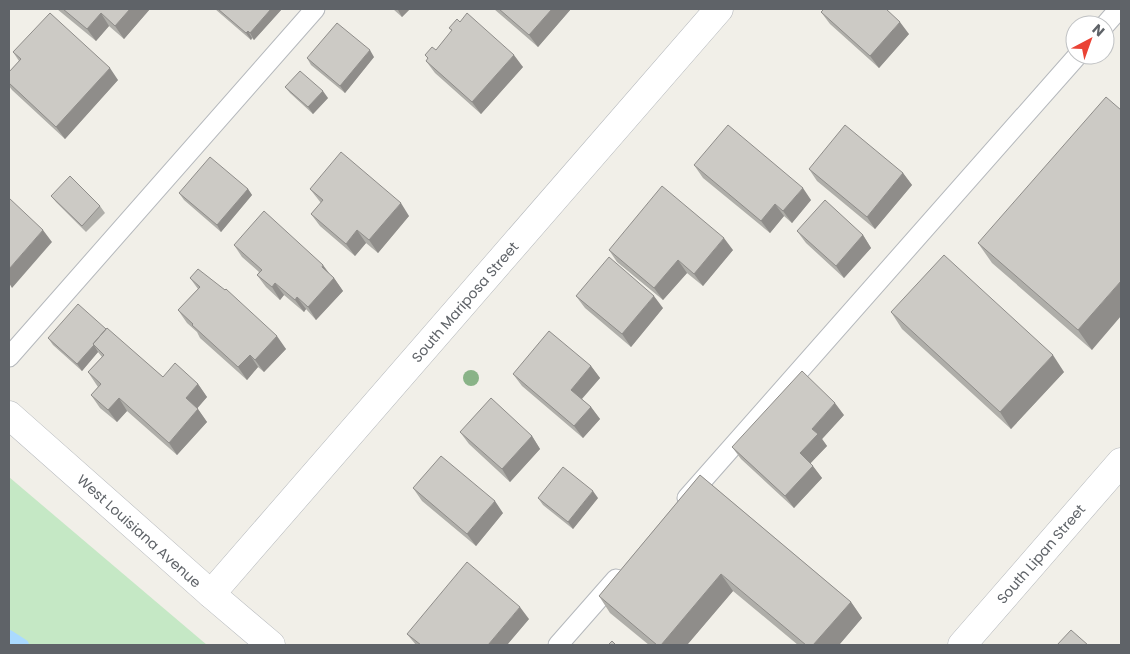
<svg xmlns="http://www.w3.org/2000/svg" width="1130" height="654" viewBox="0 0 1130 654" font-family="Poppins,sans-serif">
  <rect width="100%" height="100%" fill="#f1efe8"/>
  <path fill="#c5e8c5" d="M9,477L207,645H9Z"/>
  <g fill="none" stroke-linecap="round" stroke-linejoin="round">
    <path stroke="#aadaff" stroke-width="12" d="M9,636L23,645"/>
    <g stroke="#b5b8bc" stroke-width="21">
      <path id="service" d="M1105,25L1119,9
        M9,357L315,9
        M687,498L1078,55
        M558,645L616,579"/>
    </g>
    <g stroke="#b5b8bc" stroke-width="29">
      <path id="minor" d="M211,594L719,9"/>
    </g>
    <g stroke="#b5b8bc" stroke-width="29">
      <path id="tertiary" d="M9,415L211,594L271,645
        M962,645L1121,462"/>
    </g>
    <use href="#service" stroke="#fff" stroke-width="19"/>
    <use href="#minor" stroke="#fff" stroke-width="28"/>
    <use href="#tertiary" stroke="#fff" stroke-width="28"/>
  </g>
  <circle fill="#89b387" cx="471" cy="378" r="8"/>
  <path fill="#afaea9" d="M57,9H150L124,39L109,26L96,41Z
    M215,9H282L254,40L252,38L251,40Z
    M393,9H410L402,17Z
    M494,9H571L538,47Z
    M821,12L909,34L879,68L830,24Z
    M449,28L523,67L481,114L435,73L426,61L428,59L425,55L436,50L452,31Z
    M13,52L118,80L65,139L12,90L9,86V72L19,61Z
    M374,57L345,93L311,65L307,58Z
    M285,87L328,98L313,114L290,93Z
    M1121,110L1092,350L992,263L978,243Z
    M694,165L811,200L792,223L784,216L770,233L703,178Z
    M809,169L903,173L912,185L875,229L817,181Z
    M248,189L252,195L221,232L184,200L179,193Z
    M310,189L409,216L378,253L366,243L355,256L320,226L311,214L321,203Z
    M51,196L100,206L105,213L86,232L56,202Z
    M797,231L863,235L871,248L844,278L806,243Z
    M234,245L331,275L334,278L343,291L316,320L306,309L304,312L284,295L280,300L266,287L257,275L259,272L242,257Z
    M609,250H733L703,286L687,273L663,300L617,262Z
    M190,278L286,349L264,372L258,367L247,380L200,338L197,332L187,323L178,310L198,289Z
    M576,296L663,308L631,347L585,308Z
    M891,312L1064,372L1011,429L902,329Z
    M106,329L163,377L198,384L207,397L197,408L207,422L177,455L127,411L117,422L100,408L91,395L98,387L88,372L102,357L98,352L82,371L53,345L48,338Z
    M591,366L600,378L582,399L591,407L600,419L583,438L522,386L513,374Z
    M844,415L822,439L827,446L810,463L822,478L794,508L741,459L732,447Z
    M460,432L532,436L540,449L510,482L469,444Z
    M700,475L851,602L862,618L839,645H798L733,591L687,645H649L610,613L599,596Z
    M413,488L503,513L476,546L422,501Z
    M538,498H598L573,529L543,505Z
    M529,619L507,645H416L407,634Z"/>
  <path fill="#8f8d8a" d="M130,9H150L124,39L115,26Z
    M271,9H282L254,40L250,33Z
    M399,9H410L402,17L398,10Z
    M552,9H571L538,47L529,35Z
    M101,13L109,26L96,41L87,29Z
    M900,22L909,34L879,68L870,56Z
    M248,31L252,38L251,40L246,33Z
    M370,50L374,57L345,93L340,86Z
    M514,55L523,67L481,114L472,102Z
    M110,68L118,80L65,139L56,127Z
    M323,91L328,98L313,114L308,107Z
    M903,173L912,185L875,229L867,217Z
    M803,188L811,200L792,223L783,211Z
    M248,189L252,195L221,232L217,225Z
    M401,203L409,216L378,253L369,240Z
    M775,204L784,216L770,233L761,221Z
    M43,230L52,242L12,288L9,283V269Z
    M357,230L366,243L355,256L346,244Z
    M863,235L871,248L844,278L836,266Z
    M724,238L733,250L703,286L694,274Z
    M678,260L687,273L663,300L654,288Z
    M323,265L332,277L322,267Z
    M334,278L343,291L316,320L308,307Z
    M1121,281V316L1092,350L1078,330Z
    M275,283L284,295L280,300L272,287Z
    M654,296L663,308L631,347L622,334Z
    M297,297L306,309L304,312L295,300Z
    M277,336L286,349L264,372L255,360Z
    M94,345L98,352L82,371L77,364Z
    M250,355L258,367L247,380L238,367Z
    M1053,355L1064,372L1011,429L1000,412Z
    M591,366L600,378L579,402L571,390Z
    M198,384L207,397L195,411L186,398Z
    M119,398L127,411L117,422L108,410Z
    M835,403L844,415L822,439L827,446L808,466L800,453L812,429Z
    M591,407L600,419L583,438L574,426Z
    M198,409L207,422L177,455L169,443Z
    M532,436L540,449L510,482L502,469Z
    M813,466L822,478L794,508L785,496Z
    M593,491L598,498L573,529L568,522Z
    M495,501L503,513L476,546L467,534Z
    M721,574L733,591L687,645H661Z
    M851,602L862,618L839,645H813Z
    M520,607L529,619L507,645H488Z"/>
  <path fill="#cccac5" stroke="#8f8d8a" d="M63,9H130L115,26L101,13L87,29Z
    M218,9H271L250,33L248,31L246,33Z
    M499,9H552L529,35Z
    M824,9H886L900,22L870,56L821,12Z
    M50,13L110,68L56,127L9,83V72L21,59L13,52Z
    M467,13L514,55L472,102L426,61L428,58L425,55L432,47L436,50L452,30L449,28L457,19L460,22Z
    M337,23L370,50L340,86L307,58Z
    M300,71L323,91L308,107L285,87Z
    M1106,97L1121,110V281L1078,330L978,243Z
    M728,125L803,188L783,211L775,204L761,221L694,165Z
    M845,125L903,173L867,217L809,169Z
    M341,152L401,203L369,240L357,230L346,244L311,214L323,200L310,189Z
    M210,157L248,189L217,225L179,193Z
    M70,176L100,206L82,226L51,196Z
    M662,186L724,238L694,274L678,260L654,288L609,250Z
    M9,198L43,230L9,269Z
    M825,200L863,235L836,266L797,231Z
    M264,211L323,265L322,267L334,278L308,307L297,297L295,300L275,283L272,287L257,275L262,270L234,245Z
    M944,255L1053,355L1000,412L891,312Z
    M609,257L654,296L622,334L576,296Z
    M198,269L225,290L226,289L277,336L255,360L250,355L238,367L192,325L193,324L178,310L200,287L190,278Z
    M78,304L106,329L93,344L94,345L77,364L48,338Z
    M107,328L163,377L175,363L198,384L186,398L198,409L169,443L119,398L108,410L91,395L101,384L88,372L104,355L93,344Z
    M549,331L591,366L571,390L591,407L574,426L513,374Z
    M802,371L835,403L812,429L818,434L800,453L813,466L785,496L732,447Z
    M491,398L532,436L502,469L460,432Z
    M441,456L495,501L467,534L413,488Z
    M563,467L593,491L568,522L538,498Z
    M700,475L851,602L813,645H806L721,574L661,645H657L599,596Z
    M467,562L520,607L488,645H421L407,634Z
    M1071,630L1088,645H1057Z
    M612,641L616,645H608Z"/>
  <g text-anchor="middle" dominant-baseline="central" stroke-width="4" stroke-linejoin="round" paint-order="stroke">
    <g font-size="14" fill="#5f6368" stroke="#fff">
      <text transform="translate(465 302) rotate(-49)">South Mariposa Street</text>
      <text transform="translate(139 531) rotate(42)">West Louisiana Avenue</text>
      <text transform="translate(1041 554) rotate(-49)">South Lipan Street</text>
    </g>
  </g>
  <rect width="1130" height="654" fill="none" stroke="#5f6368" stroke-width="20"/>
  <g transform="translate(1090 40) rotate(41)"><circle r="24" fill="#ffffff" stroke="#bfc1c3"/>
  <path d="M0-4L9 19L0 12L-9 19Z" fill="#ea4335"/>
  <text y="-8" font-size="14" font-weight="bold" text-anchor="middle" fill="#5f6368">N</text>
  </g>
</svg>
